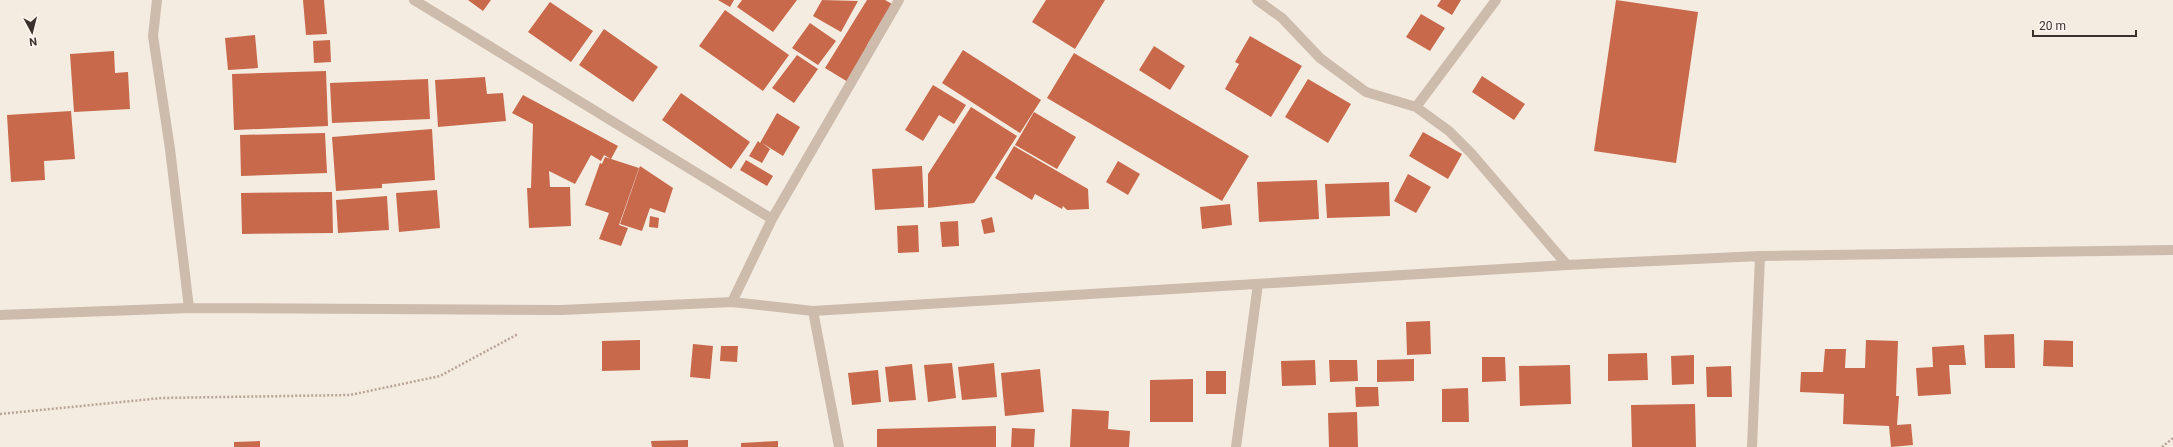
<svg xmlns="http://www.w3.org/2000/svg" width="2173" height="447" viewBox="0 0 2173 447" font-family="Roboto,sans-serif">
  <rect width="100%" height="100%" fill="#f4ebe1"/>
  <path fill="#c8694b" d="M303,0H324L327,34L306,35Z
    M468,0H491L483,11Z
    M718,0H734L730,7Z
    M742,0H797L773,32L737,7Z
    M822,0L858,1L841,32L813,16Z
    M867,0H885L892,4L867,45L869,47L848,82L825,68Z
    M1046,0H1105L1075,49L1032,22Z
    M1441,0H1461L1452,15L1437,6Z
    M1616,0L1698,12L1676,163L1594,151Z
    M550,2L593,31L571,62L528,32Z
    M725,10L789,55L763,91L699,46Z
    M1421,14L1445,28L1430,51L1406,37Z
    M810,23L836,41L818,65L792,48Z
    M604,29L658,67L633,102L579,65Z
    M255,35L258,68L228,70L225,38Z
    M1250,36L1302,66L1271,117L1225,89L1239,64L1235,62Z
    M330,40L331,62L314,63L313,41Z
    M1154,46L1185,66L1170,90L1139,70Z
    M963,50L1041,100L1020,133L942,83Z
    M114,51L115,73L128,72L130,109L74,112L70,54Z
    M1074,53L1249,156L1222,201L1047,98Z
    M797,55L818,69L794,103L772,88Z
    M326,71L328,126L234,130L232,74Z
    M1482,76L1525,104L1514,120L1472,92Z
    M485,77L487,94L503,93L506,121L438,127L435,80Z
    M428,79L430,119L332,123L330,83Z
    M1308,79L1351,104L1328,143L1285,117Z
    M933,85L966,105L954,124L939,115L923,141L905,130Z
    M681,93L750,142L731,169L662,120Z
    M523,95L618,146L611,159L604,155L601,161L591,155L575,184L549,171L550,187H570L571,226L529,228L527,188H531L533,124L512,113Z
    M971,107L1017,136L974,203L928,208V174Z
    M71,111L75,159L44,161L45,180L11,182L7,115Z
    M1034,112L1076,137L1057,169L1015,145Z
    M777,113L800,127L783,156L762,143L770,149L762,163L749,156L758,141L760,143Z
    M432,129L435,180L382,184V188L336,191L332,137Z
    M1423,132L1462,154L1448,179L1409,156Z
    M325,133L327,173L241,176L240,135Z
    M1014,146L1088,189L1089,209L1067,210L1063,206L1062,209L1035,194L1032,200L995,178Z
    M605,157L639,168L619,225L628,228L621,246L599,239L609,213L585,205L600,163L602,164Z
    M746,160L773,176L767,186L740,170Z
    M1118,161L1140,174L1128,195L1106,182Z
    M640,166L673,188L665,213L650,208L642,231L620,224Z
    M922,166L924,207L875,210L872,169Z
    M1408,174L1431,187L1416,213L1394,201Z
    M1317,180L1319,219L1259,222L1257,182Z
    M1389,182L1390,216L1327,218L1325,184Z
    M437,190L440,228L399,232L396,193Z
    M332,192L333,233L242,234L241,193Z
    M387,196L389,230L338,233L336,200Z
    M1230,204L1232,225L1202,229L1200,207Z
    M650,216L659,218L658,228L649,227Z
    M992,217L995,232L984,234L981,220Z
    M958,221L959,246L942,247L940,222Z
    M918,225L919,252L898,253L897,226Z
    M1430,321L1431,354L1407,355L1406,322Z
    M2014,334L2015,368H1985L1984,335Z
    M640,340V370L602,371V341Z
    M1866,340L1898,341L1896,396H1899L1897,425L1911,424L1913,445L1891,447L1889,426L1843,424L1844,394L1800,392L1801,372H1823L1825,349H1846L1845,368H1865Z
    M2044,340L2073,341V367L2043,366Z
    M693,344L713,346L710,379L690,377Z
    M1964,345L1966,365H1949L1951,394L1918,396L1916,368L1933,367L1932,347Z
    M721,346H738L737,362L720,361Z
    M1647,353L1648,380L1608,381V354Z
    M1694,355V384L1672,385L1671,356Z
    M1482,357H1505L1506,381L1482,382Z
    M1414,359V381L1377,382V360Z
    M1315,360L1316,385L1282,386L1281,361Z
    M1329,360H1357L1358,381L1330,382Z
    M952,363L956,398L928,402L924,365Z
    M994,363L997,397L962,400L958,367Z
    M912,364L916,400L889,402L885,367Z
    M1570,365L1571,404L1520,406L1519,366Z
    M1731,366L1732,397H1707L1706,367Z
    M1040,369L1044,412L1005,416L1001,373Z
    M878,370L881,402L852,405L848,373Z
    M1206,371H1226V394H1206Z
    M1193,379V422H1150V380Z
    M1355,387H1378L1379,406L1356,407Z
    M1468,388L1469,422H1442V389Z
    M1695,404L1696,447H1632L1631,405Z
    M1072,409L1109,411L1108,429L1130,431L1129,447H1070Z
    M1357,412L1358,447H1329L1328,413Z
    M996,426V447H877V429Z
    M1012,428L1035,429L1034,447H1011Z
    M688,440V447H652L651,441Z
    M260,441V447H234V442Z
    M778,441V447H741V443Z"/>
  <g fill="none" stroke-linecap="round" stroke-linejoin="round">
    <path stroke="#b9a596" stroke-width="2.5" stroke-dasharray="2 2" stroke-linecap="butt" d="M0,414L162,398L350,395L440,376L518,334
      M2162,447L2173,438"/>
    <path stroke="#cdbbac" stroke-width="10" d="M157,0L153,36L170,149L189,308
      M414,0L772,219
      M1257,0L1282,18L1320,58L1366,92L1416,107L1449,131L1471,153L1567,265
      M1416,107L1496,0
      M732,302L772,219L899,0
      M813,311L839,447
      M0,315L189,308L562,310L732,302L813,311L1567,265L1760,256L2173,250
      M1236,447L1258,284
      M1752,447L1760,256"/>
  </g>
  <g transform="translate(32 32) rotate(173)" stroke="#fbf5ee" stroke-width="3" paint-order="stroke">
  <path d="M0-3L7 15L0 10L-7 15Z" fill="#3b302b"/>
  <text y="-6" font-size="11" font-weight="bold" text-anchor="middle" fill="#3b302b">N</text>
  </g>
  <path d="M2033 30v6h103v-6" fill="none" stroke="#3b302b" stroke-width="2"/>
  <text x="2039" y="30" font-size="12" fill="#3b302b" stroke="#fbf5ee" stroke-width="3" paint-order="stroke">20 m</text>
</svg>
